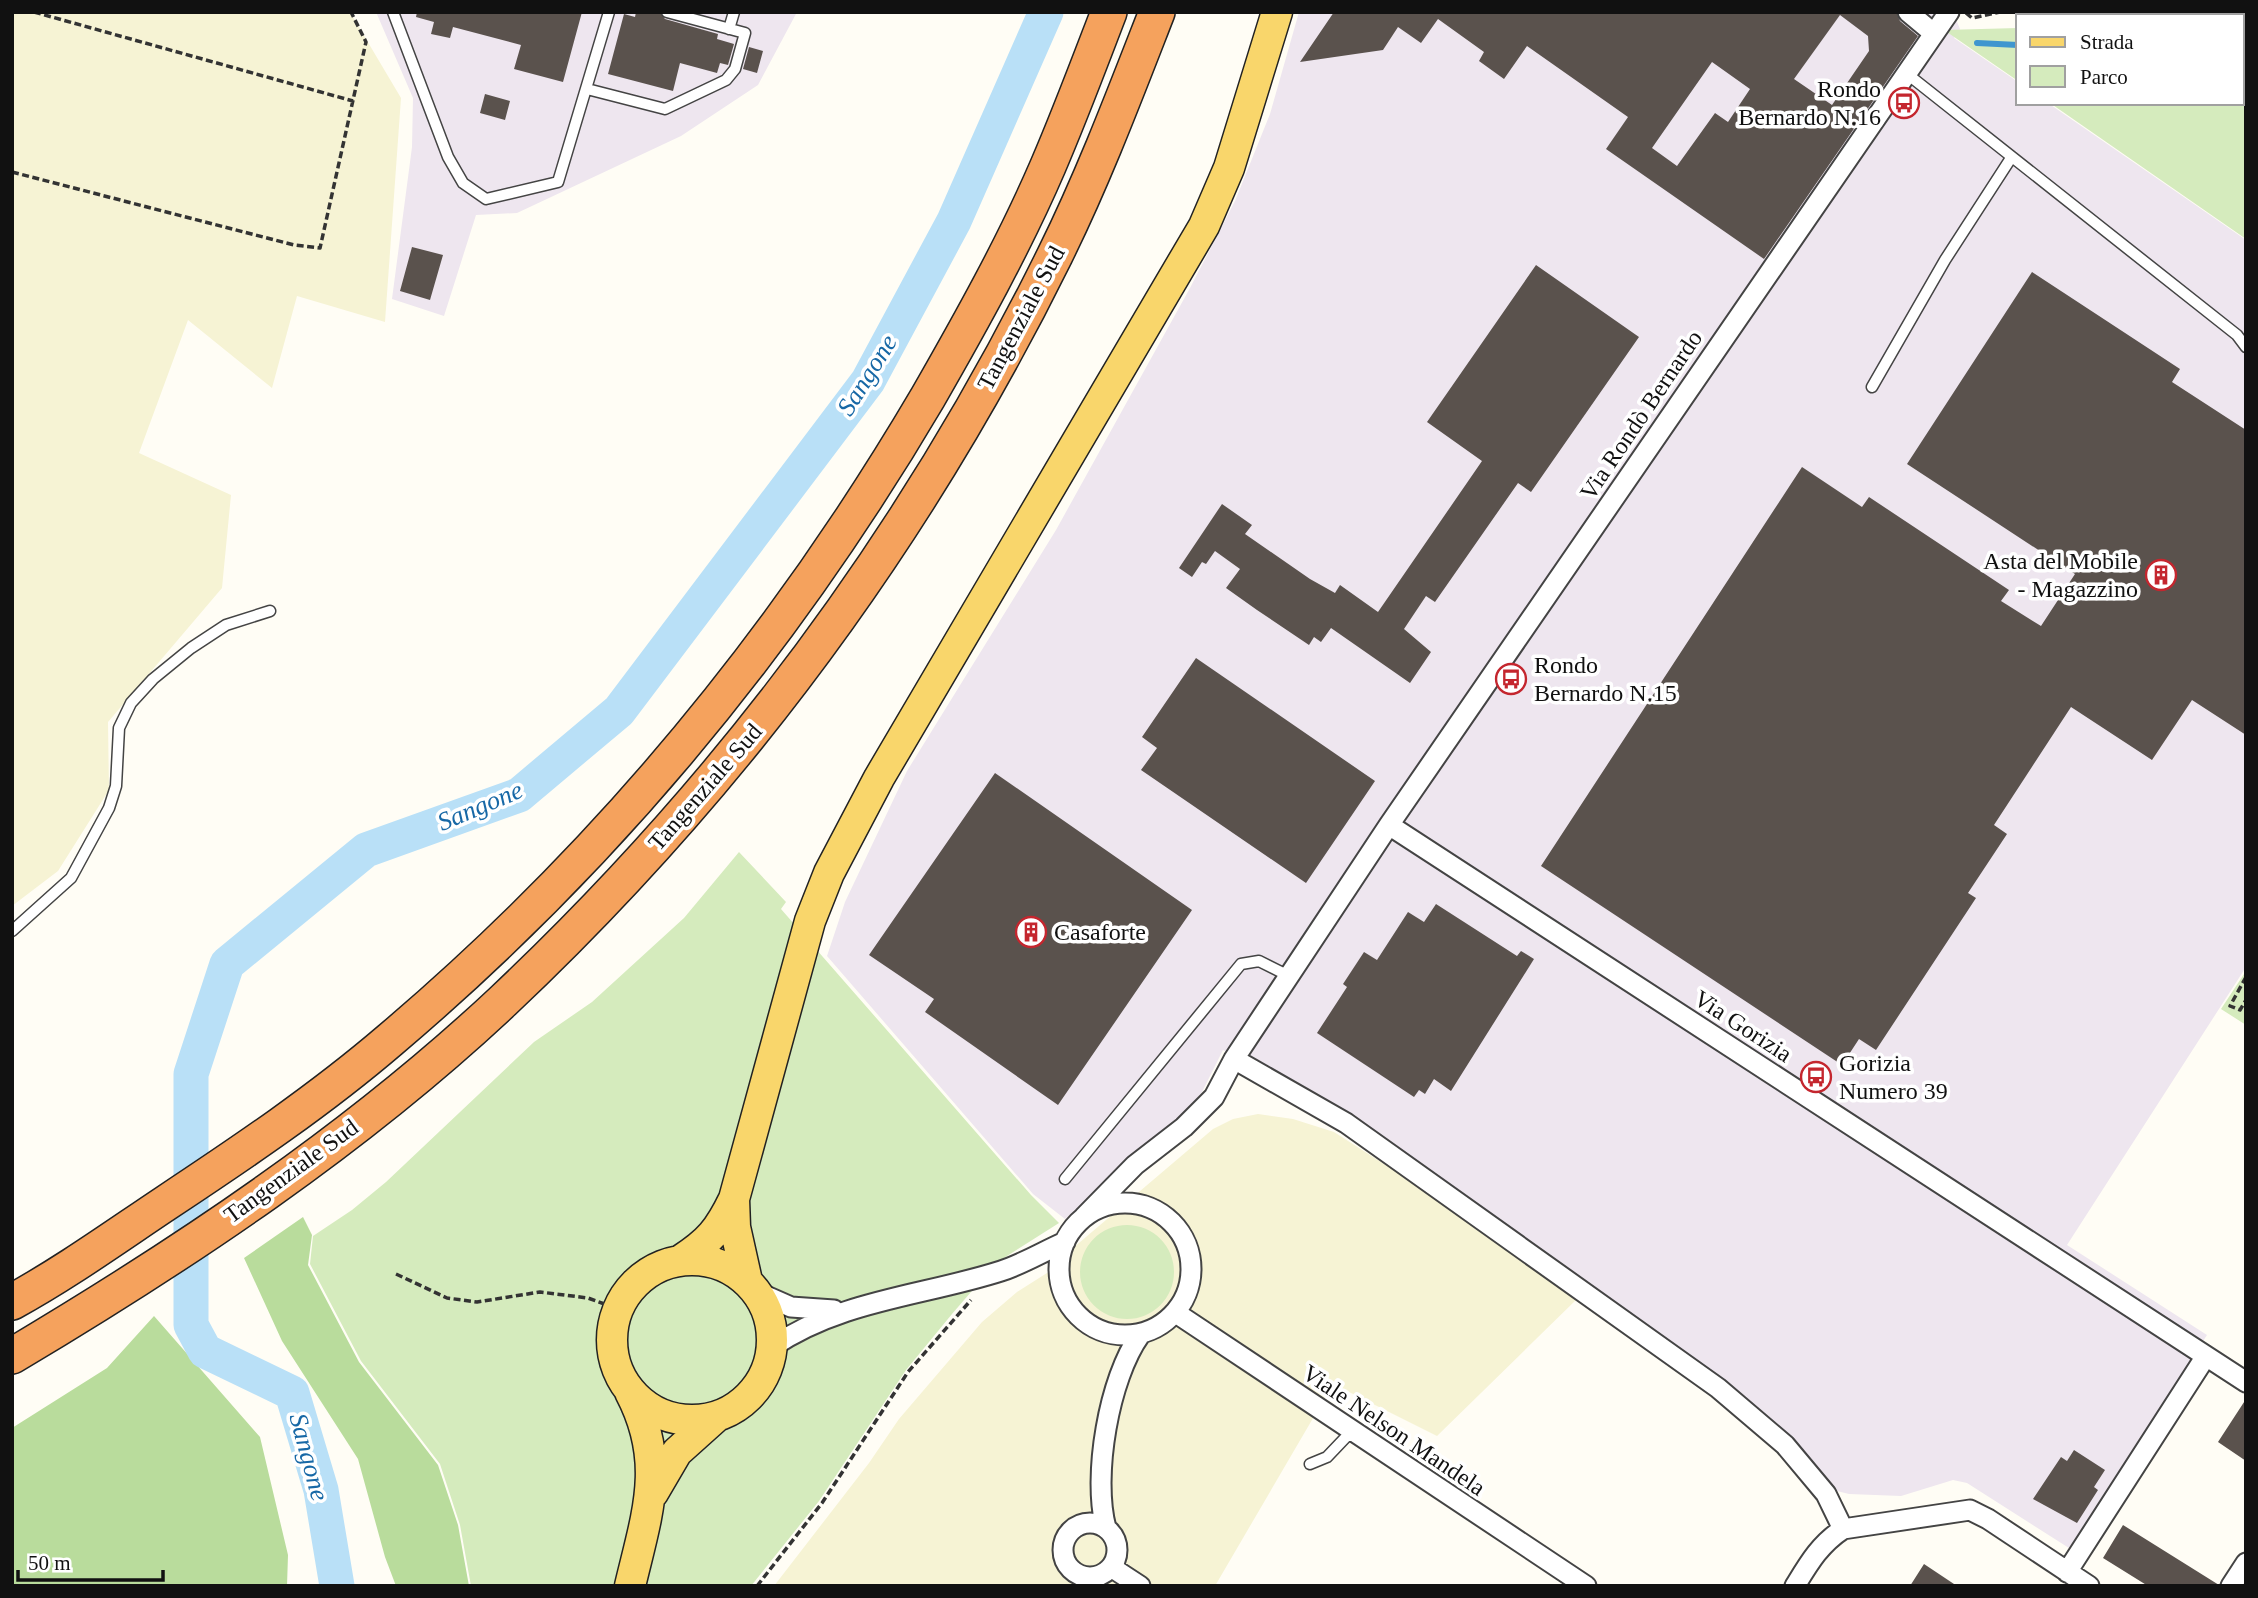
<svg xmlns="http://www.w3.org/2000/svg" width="2258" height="1598" viewBox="0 0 2258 1598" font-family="Georgia,serif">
  <rect width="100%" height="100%" fill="#fffdf5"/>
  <path fill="#eee6ef" d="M376,12H797L758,85L681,136L517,213L476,215L444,316L392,299L412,147L413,98Z
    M1299,12H1953L1960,29L1954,38L2018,82V103H2048L2246,240V967L2067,1245L2207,1335L2069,1548L1967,1483L1953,1480L1901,1496L1849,1494L1833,1490L1799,1456L1348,1118L1223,1050L1202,1092L1176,1123L1065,1219L1033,1194L827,956L845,902L907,771L1056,530L1190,288L1235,201L1270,114Z"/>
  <path fill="#f6f3d4" d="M12,12H350L401,98L385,322L297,296L272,388L188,320L139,453L231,495L222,588L108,722L109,790L58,871L12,906Z
    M1258,1114L1293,1119L1334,1132L1406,1178L1577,1299L1437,1436L1333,1384L1215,1586H774L869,1463L899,1419L982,1322L1017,1292L1058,1266L1066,1254L1213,1129L1233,1119Z"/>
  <path fill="#d5ebbd" d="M2053,12H2246V239L2050,103H2242V16H2045Z
    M2018,28V81L1944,30Z
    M739,852L786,902L781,909L1031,1195L1059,1223L996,1263L952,1314L906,1370L819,1501L751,1586H471L460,1525L440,1464L361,1361L310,1264L313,1236L352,1210L386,1182L534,1042L592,1002L684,918Z
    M2246,971V1025L2221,1009Z
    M1080 1272a47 47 0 1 1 94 0a47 47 0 1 1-94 0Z"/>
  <path fill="#b9dc9c" d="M303,1217L312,1235L308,1265L359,1362L438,1465L458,1525L469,1586H396L385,1557L358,1459L282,1341L244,1258Z
    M154,1316L260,1437L288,1555L287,1586H12V1428L107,1368Z"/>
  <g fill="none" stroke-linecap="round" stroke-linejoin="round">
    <path stroke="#3f96cf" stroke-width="6" d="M1977,43L2018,45"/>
    <path stroke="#b9e0f7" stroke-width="35" d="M337,1586L321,1490L292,1393L205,1351L191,1325V1074L227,964L366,850L519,795L619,711L868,381L954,221L1046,12"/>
  </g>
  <path fill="#5a524d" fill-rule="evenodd" d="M417,12H582L563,82L514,69L521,45L453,27L450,38L431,34L434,22L416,17Z
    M636,12H660L665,19L718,34L717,39L734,44L728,65L720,63L717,73L680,63L673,91L608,74L624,14L635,17Z
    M1334,12H1896L1900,21L1918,36L1764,259L1606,149L1628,117L1527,46L1504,79L1479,61L1484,52L1438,19L1421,43L1398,27L1383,50L1300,62ZM1840,15L1868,36L1869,51L1832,105L1794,79ZM1712,62L1750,89L1728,122L1715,113L1677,166L1652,148Z
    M749,47L763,51L757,73L743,69Z
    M485,94L510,101L505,120L480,113Z
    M412,247L443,255L430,300L400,291Z
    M1536,265L1639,337L1531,492L1518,483L1435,602L1426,596L1404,629L1431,652L1410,683L1331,628L1321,642L1314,637L1309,645L1257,610L1226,588L1240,569L1215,551L1206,564L1202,562L1192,577L1179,568L1222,504L1252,525L1245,534L1310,579L1335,593L1340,585L1378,612L1482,461L1427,422Z
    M2032,272L2180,369L2172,382L2246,430V735L2192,700L2152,760L2071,707L1994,825L2007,834L1968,893L1976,898L1876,1050L1859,1039L1842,1065L1541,866L1802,467L1862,507L1869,497L2009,590L2001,601L2041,626L2075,574L1907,464Z
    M1196,658L1375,781L1306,883L1141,770L1157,748L1142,737Z
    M995,773L1192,910L1058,1105L925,1012L934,999L869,955Z
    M1436,904L1517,956L1521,951L1534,959L1451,1091L1434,1079L1425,1094L1419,1090L1414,1097L1317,1033L1347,987L1343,984L1364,952L1377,960L1408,912L1424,922Z
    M2246,1399V1461L2218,1442Z
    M2074,1450L2105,1470L2094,1487L2098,1490L2077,1523L2033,1499L2061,1457L2067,1461Z
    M2123,1525L2219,1585V1586H2148L2103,1558Z
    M1924,1564L1957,1586H1910Z"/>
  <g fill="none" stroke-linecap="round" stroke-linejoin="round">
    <g stroke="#444" stroke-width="13">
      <path id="lane" d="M393,12L448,157L463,183L486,199L558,182L609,12
        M729,29L734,12
        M1906,73L2237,335L2246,347
        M587,89L665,109L726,80L735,69L745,33L667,12
        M1872,387L1945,260L2011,158
        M12,931L71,878L109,808L116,786L119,728L131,703L153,679L191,648L226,625L270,611
        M1065,1179L1241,964L1259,961L1289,976
        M1310,1464L1327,1457L1347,1436H1358"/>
    </g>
    <g stroke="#444" stroke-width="23">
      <path id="street" d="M1908,12L1932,32
        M1389,825L2246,1382
        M1234,1059L1346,1123L1718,1388L1785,1445L1826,1494L1843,1529
        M1059 1269a66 66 0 1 1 132 0a66 66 0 1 1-132 0Z
        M1084,1217L1135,1165L1184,1127L1214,1097L1234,1059L1389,825L1949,12
        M757,1292L791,1307L834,1310
        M1176,1313L1586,1586
        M772,1347C841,1300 923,1296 1001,1271C1023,1264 1044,1251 1065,1242
        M1063 1550a27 27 0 1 1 54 0a27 27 0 1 1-54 0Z
        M1106,1528C1092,1476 1109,1378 1140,1335
        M1111,1567L1140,1586
        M2067,1572L2206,1356
        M1795,1586C1809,1563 1820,1544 1843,1529L1970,1510L1988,1519L2089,1586
        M2231,1586L2246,1563"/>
    </g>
    <g stroke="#222" stroke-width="33">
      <path id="primary" d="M734,1199L735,1227L747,1281
        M612 1340a80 80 0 1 1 160 0a80 80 0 1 1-160 0Z
        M681,1260C709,1242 719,1230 734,1199L810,921L829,873L879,778L1204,226L1229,168L1277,12
        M653,1493L677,1452L716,1417
        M630,1586C647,1514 667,1462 630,1392"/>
    </g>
    <g stroke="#222" stroke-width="38">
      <path id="highway" d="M12,1302C65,1273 115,1237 166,1203C243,1152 320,1100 390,1040C606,857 785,640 928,397C971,322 1014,245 1048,166C1070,115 1089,64 1109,12
        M12,1356C185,1253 356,1139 503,1001C732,785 916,537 1055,255C1094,176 1125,94 1157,12"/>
    </g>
    <path stroke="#333" stroke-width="3.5" stroke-dasharray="7 3.5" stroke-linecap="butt" d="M34,12L353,101
      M2107,12L2110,16
      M1966,13L1972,18L2000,12
      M2198,16L2202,12
      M12,172L294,245L320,248L366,42L351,12
      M2246,977L2230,1006L2240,1010L2246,1000
      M396,1274L447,1298L477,1302L540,1292L588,1298L618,1309
      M757,1586L822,1503L908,1372L971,1300"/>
    <use href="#lane" stroke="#fff" stroke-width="10"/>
    <use href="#street" stroke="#fff" stroke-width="19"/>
    <use href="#primary" stroke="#f9d66b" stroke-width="30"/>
    <use href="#highway" stroke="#f5a25d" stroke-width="35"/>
  </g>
  <defs>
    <g id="bus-ring" transform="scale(1.575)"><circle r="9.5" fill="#fff" stroke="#c4262e" stroke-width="1.5"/><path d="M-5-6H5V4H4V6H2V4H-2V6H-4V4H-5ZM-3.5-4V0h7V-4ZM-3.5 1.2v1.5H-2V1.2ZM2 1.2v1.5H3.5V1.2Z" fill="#c4262e"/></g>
    <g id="building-ring" transform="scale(1.575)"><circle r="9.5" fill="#fff" stroke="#c4262e" stroke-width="1.5"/><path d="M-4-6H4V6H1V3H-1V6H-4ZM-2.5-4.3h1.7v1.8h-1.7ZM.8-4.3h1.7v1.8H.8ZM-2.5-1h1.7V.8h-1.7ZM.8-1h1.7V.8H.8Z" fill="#c4262e"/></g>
  </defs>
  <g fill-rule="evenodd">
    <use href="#bus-ring" x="1904" y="103"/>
    <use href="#building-ring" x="2161" y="575"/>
    <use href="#bus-ring" x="1511" y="679"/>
    <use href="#building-ring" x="1031" y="932"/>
    <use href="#bus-ring" x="1816" y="1077"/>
  </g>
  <g text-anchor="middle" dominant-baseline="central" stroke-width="7" stroke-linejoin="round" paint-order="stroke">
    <g font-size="24" fill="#111" stroke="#fff" text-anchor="start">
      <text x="1881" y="89" text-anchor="end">Rondo<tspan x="1881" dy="28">Bernardo N.16</tspan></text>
      <text x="2138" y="561" text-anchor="end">Asta del Mobile<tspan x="2138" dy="28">- Magazzino</tspan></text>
      <text x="1534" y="665">Rondo<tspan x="1534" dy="28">Bernardo N.15</tspan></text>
      <text x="1054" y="932">Casaforte</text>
      <text x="1839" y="1063">Gorizia<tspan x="1839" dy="28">Numero 39</tspan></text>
    </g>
    <g font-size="24" fill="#111" stroke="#fff">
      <text transform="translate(1021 318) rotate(-62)">Tangenziale Sud</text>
      <text transform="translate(1641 415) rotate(-56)">Via Rondò Bernardo</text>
      <text transform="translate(705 787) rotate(-49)">Tangenziale Sud</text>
      <text transform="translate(1743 1026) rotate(33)">Via Gorizia</text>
      <text transform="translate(291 1171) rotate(-36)">Tangenziale Sud</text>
      <text transform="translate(1394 1430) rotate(34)">Viale Nelson Mandela</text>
    </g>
    <g font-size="26" font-style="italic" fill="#1768a6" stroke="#fff">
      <text transform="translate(867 375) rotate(-58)">Sangone</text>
      <text transform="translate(480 806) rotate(-23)">Sangone</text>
      <text transform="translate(309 1457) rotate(75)">Sangone</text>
    </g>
  </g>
  <rect width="2258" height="1598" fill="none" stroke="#111111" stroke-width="28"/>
  <rect x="2016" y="14" width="228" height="91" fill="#ffffff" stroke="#a0a0a0" stroke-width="2"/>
  <rect x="2030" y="37" width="35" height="10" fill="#f9d66b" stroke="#a0a0a0" stroke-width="2"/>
  <text x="2080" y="49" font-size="21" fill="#111111">Strada</text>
  <rect x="2030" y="66" width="35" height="21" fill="#d5ebbd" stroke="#a0a0a0" stroke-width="2"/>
  <text x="2080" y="84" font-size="21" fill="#111111">Parco</text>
  <path d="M18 1570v10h145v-10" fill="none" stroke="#111111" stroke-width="3.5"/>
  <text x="28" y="1570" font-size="21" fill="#111111" stroke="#ffffff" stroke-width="5" paint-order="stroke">50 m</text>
</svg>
